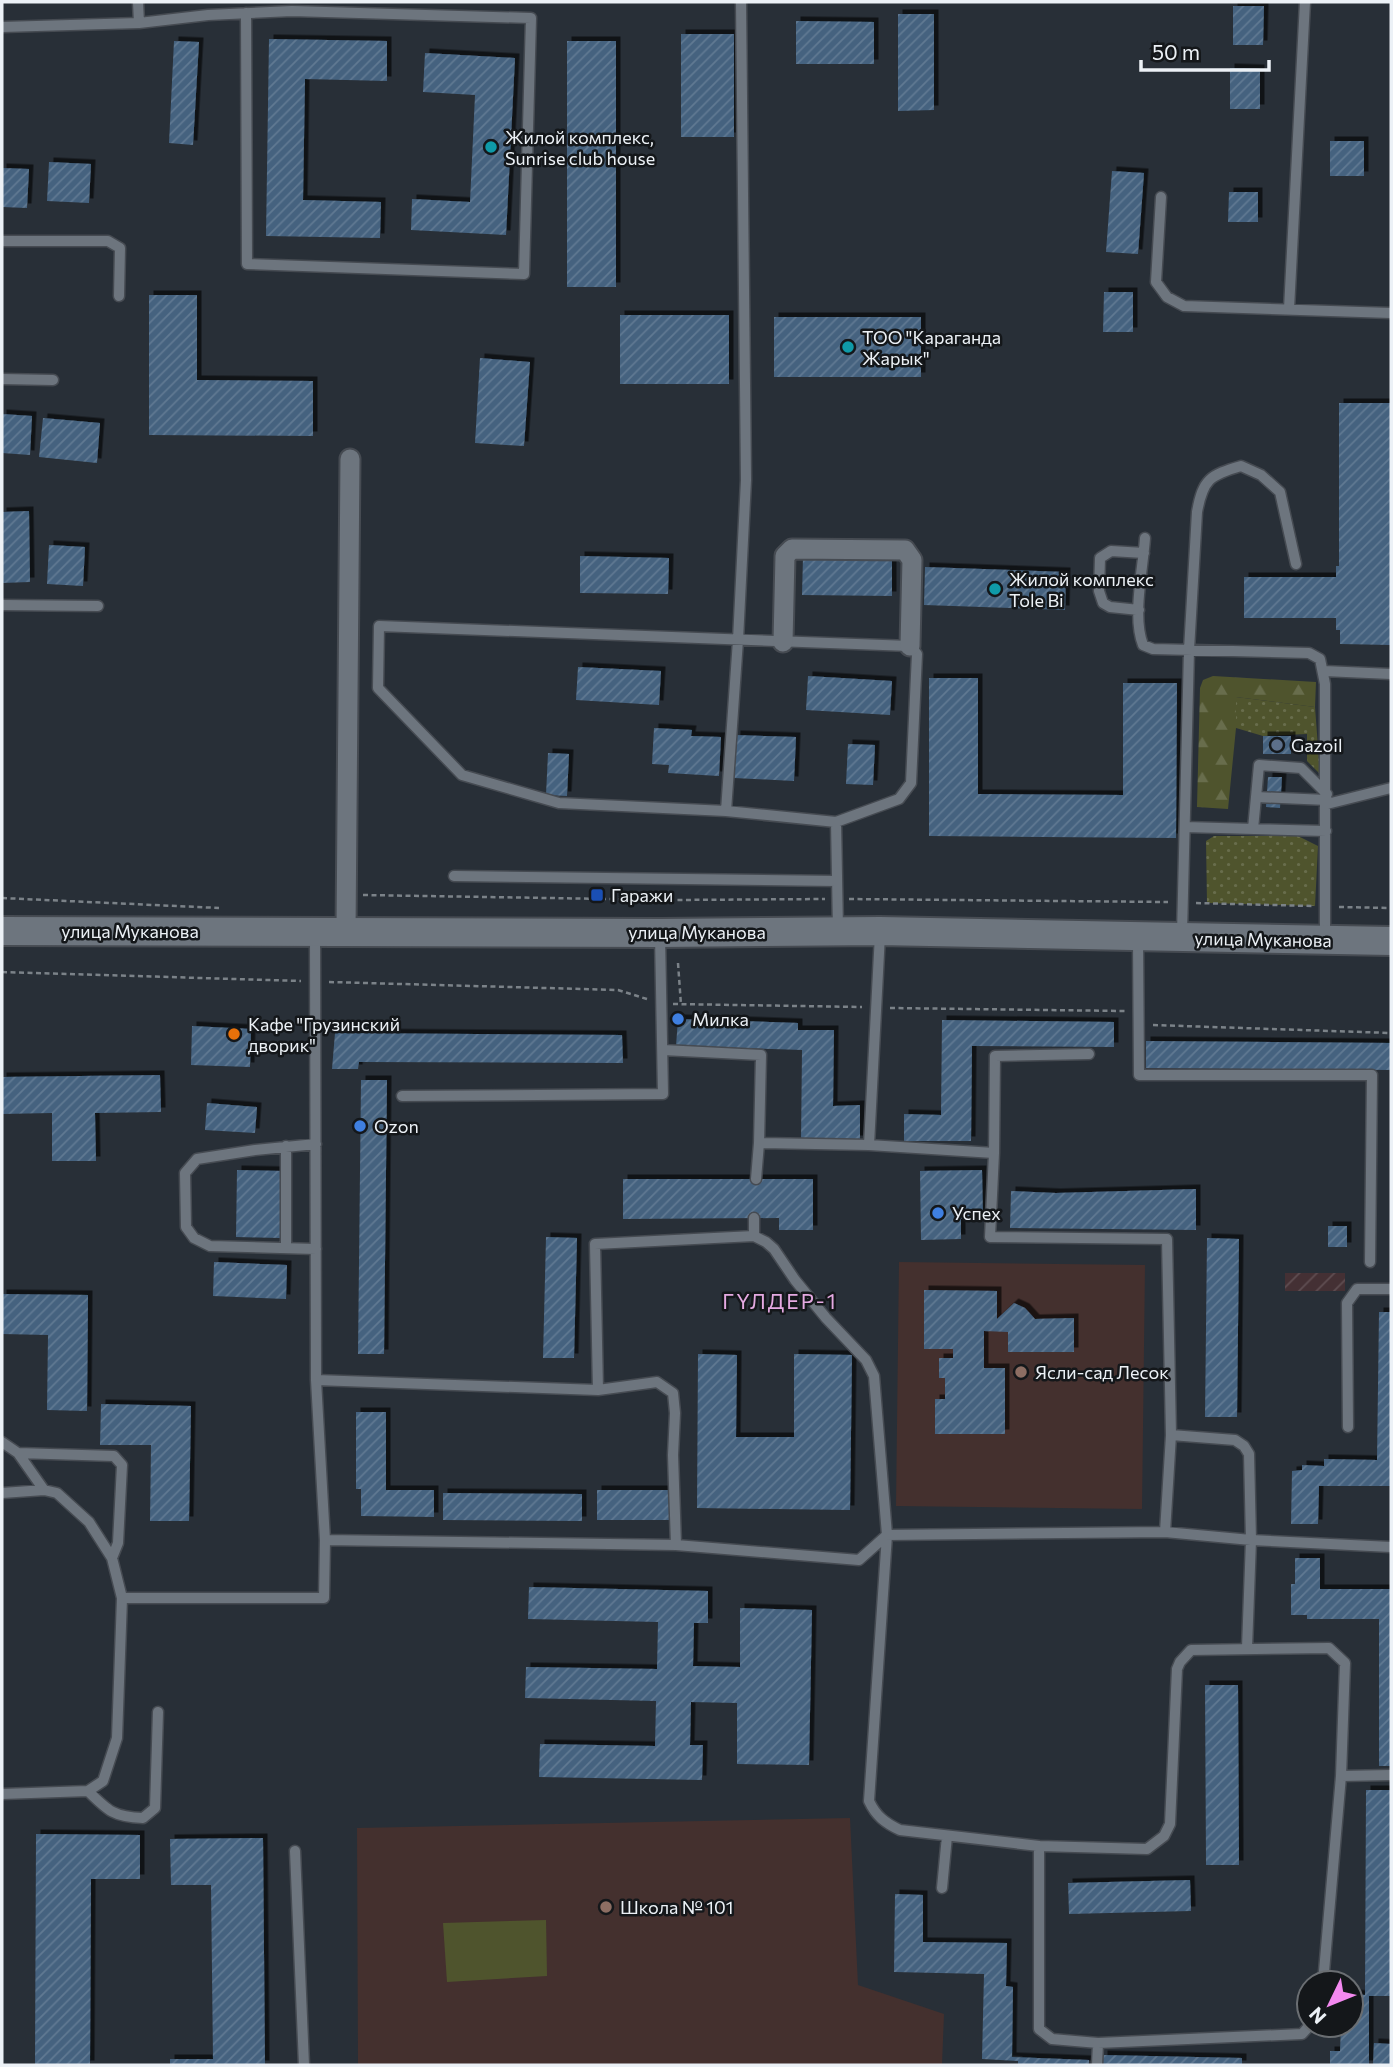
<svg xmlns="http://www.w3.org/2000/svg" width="1393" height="2067" viewBox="0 0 1393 2067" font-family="Commissioner,sans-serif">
  <defs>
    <pattern id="industrial-furrows" width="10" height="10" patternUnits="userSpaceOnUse" patternTransform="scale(1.75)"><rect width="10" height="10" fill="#443034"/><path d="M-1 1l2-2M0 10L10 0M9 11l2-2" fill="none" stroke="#5f4e52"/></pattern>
    <pattern id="grass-dots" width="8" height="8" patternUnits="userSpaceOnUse" patternTransform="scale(1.75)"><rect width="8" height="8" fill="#4f542d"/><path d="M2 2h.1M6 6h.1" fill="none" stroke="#686d4c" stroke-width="1.8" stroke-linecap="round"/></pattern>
    <pattern id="forest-firs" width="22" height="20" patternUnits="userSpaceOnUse" patternTransform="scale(1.75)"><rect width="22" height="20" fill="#4f542d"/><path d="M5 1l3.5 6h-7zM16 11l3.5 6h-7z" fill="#686d4c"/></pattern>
    <pattern id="building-hatch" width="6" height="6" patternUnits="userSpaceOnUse" patternTransform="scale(1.75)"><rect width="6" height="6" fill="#45627f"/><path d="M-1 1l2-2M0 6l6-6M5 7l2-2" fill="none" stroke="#607992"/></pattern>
    <filter id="shadow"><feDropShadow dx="4.5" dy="-4.5" stdDeviation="0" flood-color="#0009"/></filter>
  </defs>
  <rect width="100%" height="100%" fill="#282f37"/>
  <path fill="url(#industrial-furrows)" d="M1285,1273H1345V1291H1285Z"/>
  <path fill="#44302e" d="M899,1262L1145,1265L1142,1509L896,1506Z
    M850,1818L858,1985L944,2014L942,2065H358L357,1828Z"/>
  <path fill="url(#grass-dots)" d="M1236,697L1315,707L1320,774L1307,761V734L1263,736L1236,728Z
    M1214,836H1298L1318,846L1315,906L1207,903L1206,841Z"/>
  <path fill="url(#forest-firs)" d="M1213,676L1316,682L1315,707L1236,697V728L1228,809L1197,807L1200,688L1203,680Z"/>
  <path fill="#4f542d" d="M546,1920L547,1976L447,1982L443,1923Z"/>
  <path fill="url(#building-hatch)" filter="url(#shadow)" d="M1233,6H1264L1263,45H1233Z
    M898,14H934V110L898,111Z
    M796,21L874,22V64H796Z
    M681,34H734V137H681Z
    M269,39L387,41V81L305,79L303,200L381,202L380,238L266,236Z
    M174,41L199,42L193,145L169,143Z
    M567,41H616V287H567Z
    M425,53L515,58L506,235L411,230L412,199L470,202L475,95L423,92Z
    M1230,68L1260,69V109H1230Z
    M1330,141H1364V176H1330Z
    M49,162L91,164L89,203L47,201Z
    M2,168L29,169L27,208L2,207Z
    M1112,171L1144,173L1138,254L1106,252Z
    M1229,192H1258V222H1228Z
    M1104,292H1133V332H1103Z
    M149,295H197V380L313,381V436L149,435Z
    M620,315H729V384H620Z
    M774,317H921V377H774Z
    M480,358L530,362L524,446L475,443Z
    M1339,403H1391L1390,645L1340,644V630H1336V618H1244V577H1336V566H1339Z
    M2,414L32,416L30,455L2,453Z
    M43,418L100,423L97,463L39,457Z
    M29,511L30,582L2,583V512Z
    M49,545L85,547L83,586L47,584Z
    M580,556L669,558L668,594L580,593Z
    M803,557L892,558V596L802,595Z
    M925,567L1066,572L1065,610L924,605Z
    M578,667L661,671L659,705L576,700Z
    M808,676L892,681L890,715L806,710Z
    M929,678H978V794L1123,795V683H1177L1176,838L929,836Z
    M654,728L692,730L691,736L721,737L719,776L668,773L669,765L652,764Z
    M736,735L796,737L794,781L734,778Z
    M1263,736H1291V754H1263Z
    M848,744L875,745L873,785L846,784Z
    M548,753L569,754L567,796L546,795Z
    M1268,777H1282L1280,808L1266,807Z
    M678,1019L798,1023V1030H834L833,1106L860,1105V1140L801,1141L802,1050L676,1046Z
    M942,1020L1114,1022V1047L972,1046L971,1141H904V1114L941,1115Z
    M192,1026L251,1029L250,1067L191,1065Z
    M335,1033L622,1035L623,1063L359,1062L358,1069H332Z
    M1146,1041L1391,1043V1070L1146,1068Z
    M160,1075L161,1112L95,1113L96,1161H52V1113L2,1114V1077Z
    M361,1080H387L384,1354H358Z
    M207,1103L257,1107L255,1133L205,1130Z
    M237,1170L282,1171L280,1238L236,1237Z
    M982,1170L983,1219H961V1239L921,1240L920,1171Z
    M623,1179H813V1230H779V1218L623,1219Z
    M1196,1189V1230L1010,1228L1011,1191L1056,1193Z
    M1328,1226H1347V1247H1328Z
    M546,1237L577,1238L574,1358H543Z
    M1207,1238L1239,1239L1237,1417H1205Z
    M214,1262L287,1265L286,1299L213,1296Z
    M924,1290L997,1291V1319L1014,1303L1025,1308L1035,1319L1074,1318V1352H1008V1332L984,1331V1368H1005V1434H935V1399H945V1378H939V1358H953V1349H924Z
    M2,1294L88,1295L87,1411L47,1410L48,1335L2,1334Z
    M1379,1312H1391V1486H1319L1318,1524H1291L1292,1471L1302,1470V1465L1324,1466V1459L1377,1460Z
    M698,1354L737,1355L736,1437H794V1354L852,1355L850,1510L697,1508Z
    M101,1404L191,1406L189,1521H150L151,1445H100Z
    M356,1412H386V1490H434V1517L361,1516V1489H356Z
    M597,1490H670V1520H597Z
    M443,1493L582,1494V1521L443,1520Z
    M1295,1558H1320V1589H1391V1766H1379V1619H1307V1615H1291V1584H1295Z
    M529,1587L708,1591V1623H694L693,1666L740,1667V1608L812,1610L809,1765L737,1764V1703L691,1702L690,1745H703L702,1780L539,1777L540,1744L655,1746L656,1701L525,1698L526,1667L657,1669L658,1622L528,1619Z
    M1205,1685H1238L1239,1865H1206Z
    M1366,1790H1391V1996H1369V2065H1330V2051H1340L1341,2025H1351V1994L1365,1995Z
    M36,1834L140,1835V1879H91L90,2065H35Z
    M263,1838L265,2065H170V2059H213L211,1885H171L170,1839Z
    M1190,1880L1191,1911L1069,1914L1068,1883Z
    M895,1894L923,1895V1942L1007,1943L1006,1986L1013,1987L1012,2057L1089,2060V2065H1018V2061L982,2059L984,1974L894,1972Z
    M1374,2043L1391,2044V2065H1373Z
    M1103,2055L1242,2058V2065H1103Z"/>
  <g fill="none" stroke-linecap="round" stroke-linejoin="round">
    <g stroke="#464b52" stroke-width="13">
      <path id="service" d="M138,2L139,23L208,15L292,11L531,18L524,274L247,264L246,13
        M2,27L139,23
        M1161,197L1156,282L1167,297L1184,306L1391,313
        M2,241H108L120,248L119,296
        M1289,309L1305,2
        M2,379L53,380
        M1145,538C1143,569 1132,617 1143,645L1153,649L1309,653L1320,659L1325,684V936
        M2,605L98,606
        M1139,610L1110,607L1103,603L1099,591L1100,558L1111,551L1144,553
        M379,626L910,646L917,654L911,783L899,799L836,822L726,811L559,803L462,775L378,688Z
        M1324,671L1391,674
        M1256,797L1327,800
        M1327,804L1391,788
        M726,811L738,640L746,480L741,2
        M836,822L838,930
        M1185,827L1326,831
        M1253,829L1259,765L1301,768L1327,794
        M454,876L837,881
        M1182,934L1189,650L1197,512C1203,479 1210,475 1241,466L1261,475L1280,492L1296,564
        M315,935L316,1380L325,1540
        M1138,940L1139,1075H1372L1370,1262
        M663,1050L761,1055L759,1143L869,1145L880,934
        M402,1096L663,1094L660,936
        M316,1144L255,1150L197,1159L185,1173L186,1227L194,1238L210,1246L316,1249
        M869,1145L994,1153L995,1056L1089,1054
        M286,1146V1248
        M994,1153L990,1237L1167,1239L1171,1435
        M756,1179L759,1143
        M754,1236L766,1242L774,1249L795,1280L826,1318L866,1360L874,1376L887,1535L869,1801C876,1816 885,1823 900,1830L1039,1846V2029L1052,2039L1098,2043
        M316,1380L598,1390L595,1244L754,1236V1218
        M598,1390L657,1382L673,1393L675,1413L673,1455L676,1545
        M1348,1427L1347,1303L1357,1289H1391
        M2,1442L18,1453L44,1490
        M18,1453L114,1456L122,1465L118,1543L112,1558
        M2,1493L44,1490L57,1493L89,1522L112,1558L122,1598H324L325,1540L676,1545L859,1560L887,1535L1165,1532L1171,1435L1235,1440L1244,1446L1249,1454L1251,1540L1391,1547
        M1165,1532L1251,1540L1247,1648
        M88,1791C108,1811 114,1817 143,1818L155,1808L158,1712
        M2,1794L88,1791L103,1781L117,1738L122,1598
        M1039,1846L1147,1849L1164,1836L1170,1824L1177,1669L1180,1662L1191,1650L1329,1648L1345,1663L1341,1776
        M295,1851L304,2065
        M942,1888L947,1836
        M1323,1983L1341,1776L1391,1775
        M1097,2065L1098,2043L1302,2034L1310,2025"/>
    </g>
    <g stroke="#464b52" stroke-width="23">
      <path id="minor" d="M783,642L785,556L792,549L905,550L912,560L910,646
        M346,931L350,459"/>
    </g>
    <g stroke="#464b52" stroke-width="32">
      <path id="secondary" d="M2,931L660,933L880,931L1391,941"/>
    </g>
    <path stroke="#7b8288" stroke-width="2.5" stroke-dasharray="5 3.5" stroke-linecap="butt" d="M363,895L672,900L825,899
      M2,898L219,908
      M849,899L1168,902
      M1196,903L1312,906
      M1339,907L1391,908
      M678,963L681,1005
      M2,972L301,981
      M329,982L618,990L650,1000
      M673,1004L862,1007
      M890,1008L1125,1011
      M1153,1025L1391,1033"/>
    <use href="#service" stroke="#6d757e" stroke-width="10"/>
    <use href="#minor" stroke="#6d757e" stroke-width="19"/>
    <use href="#secondary" stroke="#6d757e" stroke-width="28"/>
  </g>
  <g fill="#0f9aa8" stroke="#14171a" stroke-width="2.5">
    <circle cx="491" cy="147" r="7"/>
    <circle cx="848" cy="347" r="7"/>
    <circle cx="995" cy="589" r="7"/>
  </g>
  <circle fill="#5c6f8a" stroke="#14171a" stroke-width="2.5" cx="1277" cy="745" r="7"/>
  <rect fill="#1a4fb4" stroke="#14171a" stroke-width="2.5" x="590" y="888" width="14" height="14" rx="3.5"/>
  <g fill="#3f7fe0" stroke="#14171a" stroke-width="2.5">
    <circle cx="678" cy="1019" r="7"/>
    <circle cx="360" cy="1126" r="7"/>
    <circle cx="938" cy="1213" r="7"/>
  </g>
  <circle fill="#e8710a" stroke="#14171a" stroke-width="2.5" cx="234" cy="1034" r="7"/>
  <g fill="#8d6e63" stroke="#14171a" stroke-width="2.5">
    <circle cx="1021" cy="1372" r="7"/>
    <circle cx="606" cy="1907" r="7"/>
  </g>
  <g text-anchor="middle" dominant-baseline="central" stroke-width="5" stroke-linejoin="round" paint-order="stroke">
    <g font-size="18" fill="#ecf1f6" stroke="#14171a" text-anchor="start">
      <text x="505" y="137">Жилой комплекс,<tspan x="505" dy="21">Sunrise club house</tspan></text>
      <text x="862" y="337">ТОО "Караганда<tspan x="862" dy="21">Жарык"</tspan></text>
      <text x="1009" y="579">Жилой комплекс<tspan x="1009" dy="21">Tole Bi</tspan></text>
      <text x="1291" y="745">Gazoil</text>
      <text x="611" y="895">Гаражи</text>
      <text x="692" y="1019">Милка</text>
      <text x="248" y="1024">Кафе "Грузинский<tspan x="248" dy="21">дворик"</tspan></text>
      <text x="374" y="1126">Ozon</text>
      <text x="952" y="1213">Успех</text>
      <text x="1035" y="1372">Ясли-сад Лесок</text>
      <text x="620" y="1907">Школа № 101</text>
    </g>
    <g font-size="18" fill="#ecf1f6" stroke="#14171a">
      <text x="130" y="931">улица Муканова</text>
      <text x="697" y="932">улица Муканова</text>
      <text transform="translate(1263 939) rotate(1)">улица Муканова</text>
    </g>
    <g font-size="21" letter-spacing="2" fill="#e4a9e1" stroke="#14171a">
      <text x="780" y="1300">ГҮЛДЕР-1</text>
    </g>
  </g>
  <rect width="1393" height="2067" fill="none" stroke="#ecf1f6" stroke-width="7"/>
  <g transform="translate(1330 2004) rotate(227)"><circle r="33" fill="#14171a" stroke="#6a6e72" stroke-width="2"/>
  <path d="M0-5L12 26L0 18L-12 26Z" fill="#f489f0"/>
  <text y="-10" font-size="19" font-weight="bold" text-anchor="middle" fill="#ecf1f6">N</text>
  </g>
  <path d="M1141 60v10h128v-10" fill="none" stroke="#ecf1f6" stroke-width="3.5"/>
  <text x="1152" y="60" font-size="21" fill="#ecf1f6" stroke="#14171a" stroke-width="5" paint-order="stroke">50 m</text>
</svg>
